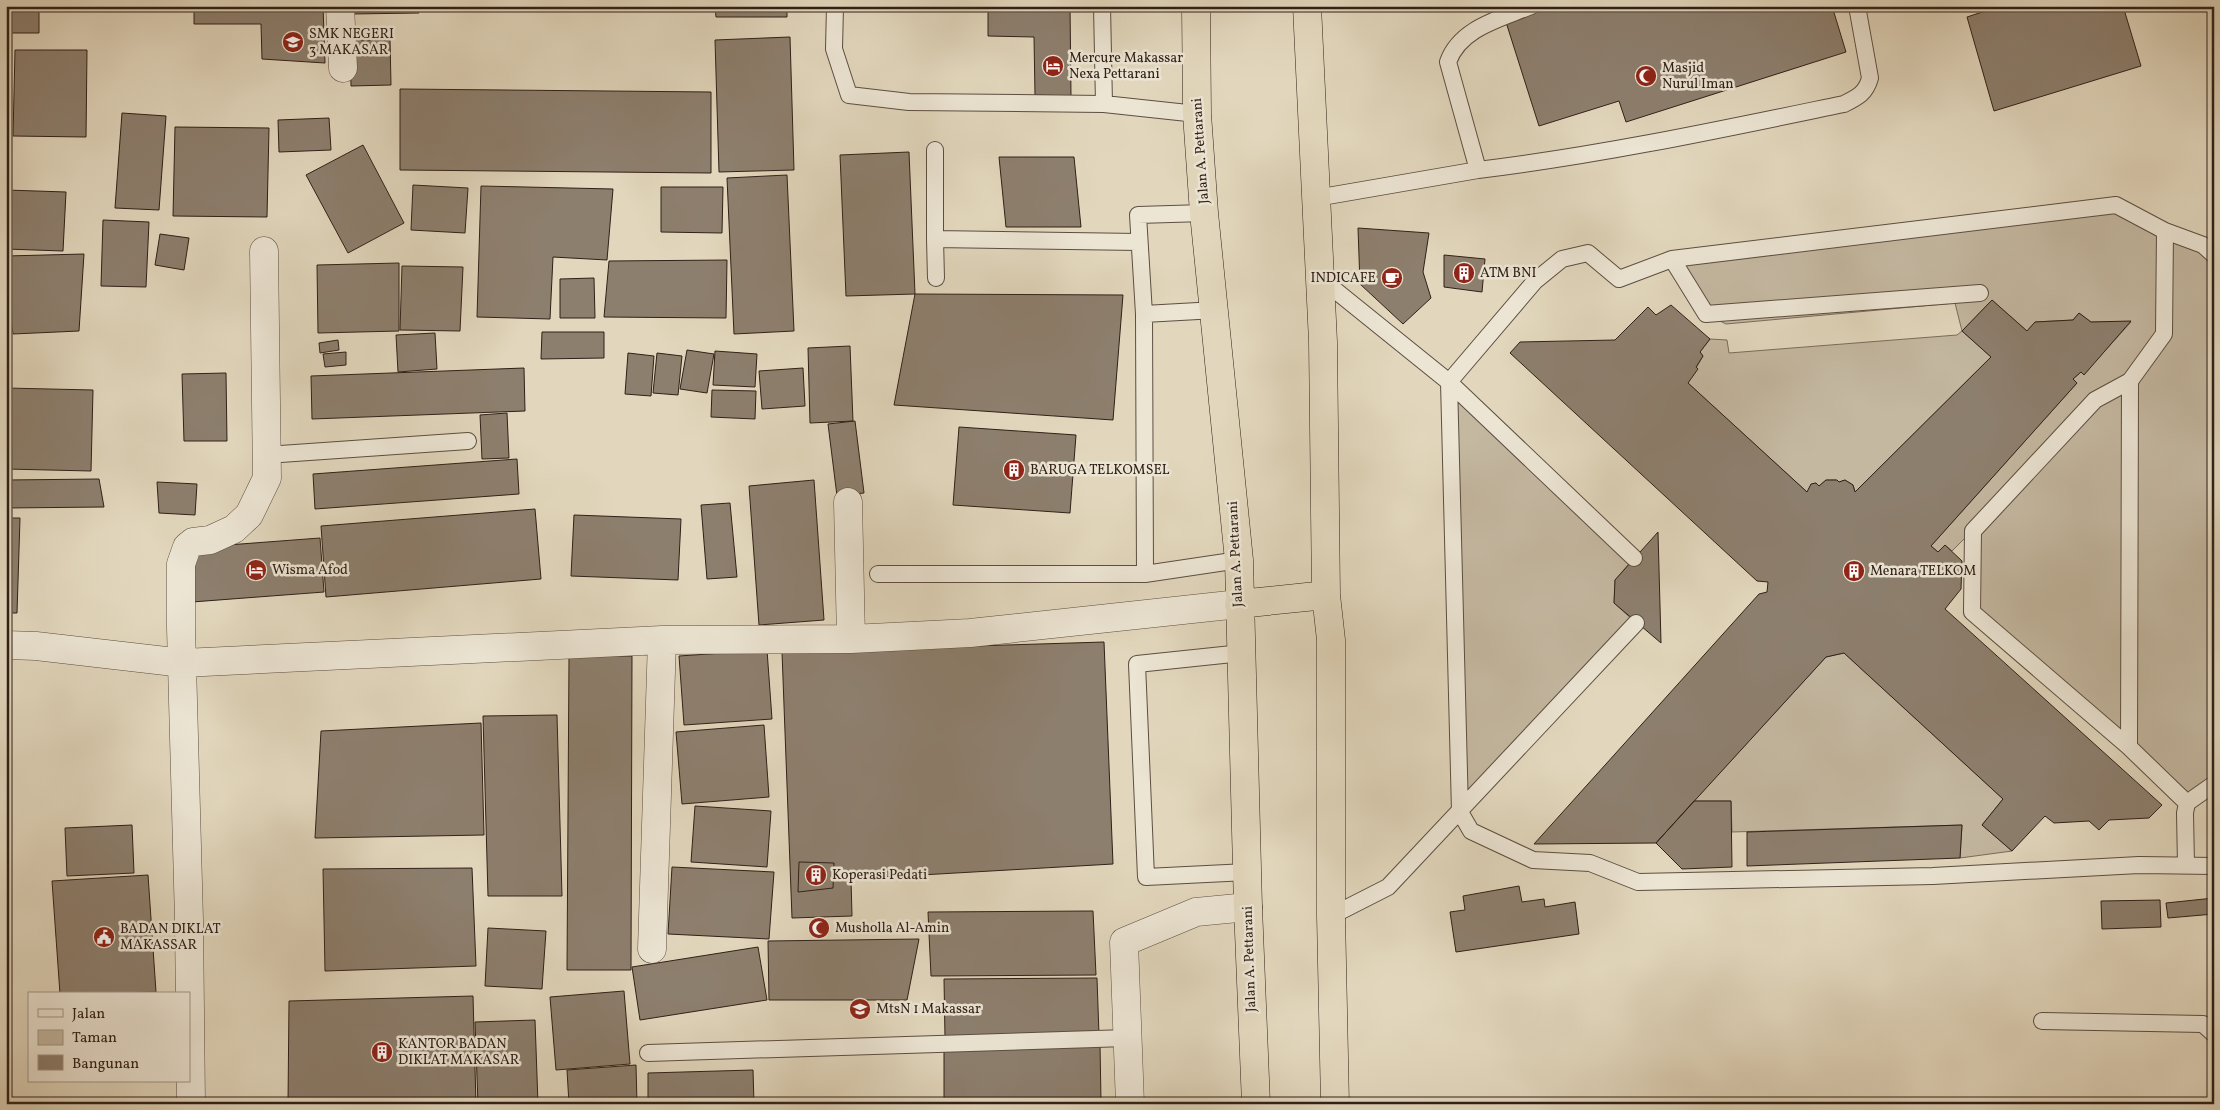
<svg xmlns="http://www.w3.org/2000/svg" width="2220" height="1110" viewBox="0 0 2220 1110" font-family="Vollkorn,serif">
  <rect width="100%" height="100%" fill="#e2d7bd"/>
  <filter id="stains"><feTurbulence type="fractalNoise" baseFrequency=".004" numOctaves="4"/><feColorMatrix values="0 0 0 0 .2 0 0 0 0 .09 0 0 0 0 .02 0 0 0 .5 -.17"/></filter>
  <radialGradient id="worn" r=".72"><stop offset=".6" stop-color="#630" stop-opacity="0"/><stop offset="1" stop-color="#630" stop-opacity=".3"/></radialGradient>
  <path fill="#c4b8a1" stroke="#7a6c5c" d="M2116,205L2214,255V784L2187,803L1972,612V531L1952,551L1945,545L1938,552L1931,546L2077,383L2073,379L2081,372L2084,374L2131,322H2091L2079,313L2073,320L2035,322L2027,331L1992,300L1962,331L1991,357L1855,492L1853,485L1845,480L1839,482L1836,480H1826L1819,486L1816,483L1812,484L1807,492L1688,383L1703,356L1700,352L1710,339L1727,340L1729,353L1957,335L1962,331L1955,303L1726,324L1706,314L1672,259Z
    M1449,382L1634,558L1615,580L1614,603L1636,623L1460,812Z
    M1844,653L2003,799L1982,825L2012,851L1960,858L1962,825L1732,832L1731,801H1694L1826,657Z"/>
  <path fill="#8d7f6e" stroke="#302018" d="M6,6H39V33H6Z
    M194,6H323L325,63L262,59L261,24H194Z
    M351,6H419V13L351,14Z
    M715,6H787V17H716Z
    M988,6H1070L1071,96L1035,95L1034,37L988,36Z
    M1544,6H1832L1846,52L1626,122L1619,101L1539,126L1505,19Z
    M2001,6H2123L2141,66L1994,111L1967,17Z
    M790,37L794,170L719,172L715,40Z
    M350,40H390L391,85L351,86Z
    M15,50H87L86,137L13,136Z
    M400,89L711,92V173L400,170Z
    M122,113L166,116L159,210L115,208Z
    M329,118L331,150L279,152L278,120Z
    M175,127L269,128L267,217L173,216Z
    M363,145L404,223L348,253L306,175Z
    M909,152L915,294L846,296L840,155Z
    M999,157H1074L1081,227H1006Z
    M787,175L794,331L734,334L727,178Z
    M413,185L468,188L465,233L411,230Z
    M481,186L613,189L607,260L553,257L550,319L477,317Z
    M661,187H723L722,233L661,232Z
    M6,190L66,192L63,251L6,249Z
    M103,220L149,222L146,287L101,286Z
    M1358,228L1429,233L1423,272L1431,298L1403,324L1360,284Z
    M160,234L189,238L184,270L155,265Z
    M84,254L79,331L13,334L10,312L6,311V256Z
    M1444,255L1485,259L1482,292L1444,287Z
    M727,260L726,318L604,317L609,261Z
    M399,263V331L318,333L317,265Z
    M402,266L463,267L460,331L400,330Z
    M594,278L595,318H560V279Z
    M915,294L1123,295L1113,420L894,405Z
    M1992,300L2027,331L2035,322L2073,320L2079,313L2091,322L2131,321L2084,375L2081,372L2073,379L2077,383L1931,546L1938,552L1945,545L1962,561L1961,589L1945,609L2162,805L2149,818L2109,820L2099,830L2089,821L2054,823L2045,816L2012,851L1982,825L2003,799L1844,653L1826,657L1656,843L1534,844L1759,594L1767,592L1768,582L1757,581L1510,353L1520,342L1615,340L1648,307L1656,315L1671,305L1710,339L1700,352L1703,356L1696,367L1698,369L1688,383L1807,492L1811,484L1816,483L1819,486L1826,480H1837L1839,482L1845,480L1853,485L1855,492L1991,357L1962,331Z
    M542,332H604V358L541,359Z
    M435,333L437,369L398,372L396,335Z
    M338,340L339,350L320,353L319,343Z
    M850,346L853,421L810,423L808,348Z
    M687,350L714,354L707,393L680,389Z
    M715,351L757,354L755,387L713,385Z
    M346,352V365L325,367L323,354Z
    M628,353L654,356L651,396L625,394Z
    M657,353L682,356L678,395L653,393Z
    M524,368L525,411L312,419L311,376Z
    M803,368L805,406L762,409L759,371Z
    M226,373L227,441H184L182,374Z
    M6,388L93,390L91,471L6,469Z
    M712,390L756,391L755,419L711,417Z
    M507,413L509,458L482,459L480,415Z
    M855,421L864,493L837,496L828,424Z
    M959,427L1076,435L1070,513L953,505Z
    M517,459L519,494L315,509L313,474Z
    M99,479L104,507L6,508V480Z
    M814,480L824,620L759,625L749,486Z
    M157,482L197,484L195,515L159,513Z
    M730,503L737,577L707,579L701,505Z
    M535,509L541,579L326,597L321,526Z
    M574,515L681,519L678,580L571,576Z
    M6,518H20L17,613H6Z
    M1658,532L1661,643L1614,603L1615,580Z
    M320,538L324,592L192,602L188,548Z
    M1104,642L1113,864L851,879L852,916L792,918L782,652Z
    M767,650L772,719L684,725L679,656Z
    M569,656H632L631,970H567Z
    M557,715L562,896H488L483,716Z
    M481,723L484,835L315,838L321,731Z
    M764,725L769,797L682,804L676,732Z
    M1694,801H1731L1732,867L1682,869L1656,843Z
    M695,806L771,811L767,867L691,862Z
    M132,825L134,873L67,876L65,828Z
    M1962,825L1960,858L1747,866V832Z
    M799,862L834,863L833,888L798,892Z
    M672,867L774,872L769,939L668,934Z
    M472,868L476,966L325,971L323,869Z
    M148,875L156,992L60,994L52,881Z
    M1519,886L1522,902L1544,899L1545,907L1575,902L1579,934L1456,952L1450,912L1465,910L1463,896Z
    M2214,898V914L2168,918L2166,903Z
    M2160,900L2161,927L2102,929L2101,901Z
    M1093,911L1096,975L931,976L928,912Z
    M488,928L546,931L542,989L485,986Z
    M919,939L907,1000H769L768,941Z
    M758,947L767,1000L640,1020L632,967Z
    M1097,978L1099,1035L945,1037L944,979Z
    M624,991L630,1064L556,1070L550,997Z
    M473,996L476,1104H288L289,1001Z
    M535,1020L538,1104H478L475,1022Z
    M1100,1045L1101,1101L944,1104V1048Z
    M636,1065L637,1104H569L567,1070Z
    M753,1070L754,1104H648V1073Z"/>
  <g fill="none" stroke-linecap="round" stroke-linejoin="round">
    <g stroke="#5c4e41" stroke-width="18">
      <path id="lane" d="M835,6L834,49L849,95L909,102L1104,104
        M1102,6L1104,104L1197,114
        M935,150V239
        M1478,170C1602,155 1723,129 1844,104C1858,97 1866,93 1870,78L1857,6
        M1316,198L1478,170L1448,62C1460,28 1500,19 1531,6
        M1204,213L1138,215L1144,314L1145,574L1239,560
        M2165,231L2164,334L2130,381L2095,400L1973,531L1972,612L2129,747L2187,803
        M2214,255L2203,245L2165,231L2116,205L1672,259L1619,279L1588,253L1562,259L1535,281L1449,382L1460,812L1471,831L1533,860L1590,863L1638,882L1933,876L2139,865L2214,866
        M1672,259L1706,314L1980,293
        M936,278L935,239L1139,242
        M1320,278L1449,382L1634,558
        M1144,314L1216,310
        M266,455L468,441
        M878,574H1145
        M1242,653L1137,664L1146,877L1247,872
        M2129,747L2130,381
        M2186,865L2185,813L2187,803L2214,784
        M1331,916L1388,887L1636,623
        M2042,1021L2203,1024L2214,1034
        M648,1053L1127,1038"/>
    </g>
    <g stroke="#5c4e41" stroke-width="29">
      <path id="street" d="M340,6L343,68
        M848,502L851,639
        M6,645L36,646L183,663L662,640L851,639L970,633L1239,604
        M652,949L662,640
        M191,1104L189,920L181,627V564L187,547L193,542L210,540L234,529L249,515L267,478L264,251
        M1130,1104L1124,942L1196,912L1248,907"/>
    </g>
    <g stroke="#302018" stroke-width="29">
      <path id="highway" d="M1196,6L1197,114L1204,213L1239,560L1248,907L1256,1104
        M1307,6L1323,342L1326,595L1331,640V916L1335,1104
        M1239,604L1326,595"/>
    </g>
    <use href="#lane" stroke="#ece5d4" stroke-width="16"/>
    <use href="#street" stroke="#ece5d4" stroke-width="28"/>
    <use href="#highway" stroke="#e2d7bd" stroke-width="28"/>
  </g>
  <defs>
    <g id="school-disc" transform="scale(1.125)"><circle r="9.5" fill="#8f2418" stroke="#ece5d4"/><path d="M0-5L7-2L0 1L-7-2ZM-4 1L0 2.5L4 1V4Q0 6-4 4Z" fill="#fff"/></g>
    <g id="hotel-disc" transform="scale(1.125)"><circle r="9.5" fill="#8f2418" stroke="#ece5d4"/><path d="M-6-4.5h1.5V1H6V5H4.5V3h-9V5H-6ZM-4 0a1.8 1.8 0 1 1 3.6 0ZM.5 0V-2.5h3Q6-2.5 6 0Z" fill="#fff"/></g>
    <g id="mosque-disc" transform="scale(1.125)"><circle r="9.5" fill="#8f2418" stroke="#ece5d4"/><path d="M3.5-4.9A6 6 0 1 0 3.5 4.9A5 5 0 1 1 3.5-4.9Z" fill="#fff"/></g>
    <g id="building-disc" transform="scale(1.125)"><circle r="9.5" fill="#8f2418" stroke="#ece5d4"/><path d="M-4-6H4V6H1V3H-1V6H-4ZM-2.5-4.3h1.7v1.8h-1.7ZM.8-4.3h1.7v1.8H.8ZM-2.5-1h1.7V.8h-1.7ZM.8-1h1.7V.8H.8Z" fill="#fff"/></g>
    <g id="cafe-disc" transform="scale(1.125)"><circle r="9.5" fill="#8f2418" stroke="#ece5d4"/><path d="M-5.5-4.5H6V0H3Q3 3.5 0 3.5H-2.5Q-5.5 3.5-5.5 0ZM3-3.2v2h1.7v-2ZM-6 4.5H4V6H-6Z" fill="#fff"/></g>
    <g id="civic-disc" transform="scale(1.125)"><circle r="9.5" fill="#8f2418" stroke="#ece5d4"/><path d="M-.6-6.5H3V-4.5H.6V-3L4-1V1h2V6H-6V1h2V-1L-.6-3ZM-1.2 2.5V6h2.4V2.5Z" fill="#fff"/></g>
  </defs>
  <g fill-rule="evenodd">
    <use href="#school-disc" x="293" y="42"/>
    <use href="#hotel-disc" x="1053" y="66"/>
    <use href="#mosque-disc" x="1646" y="76"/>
    <use href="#building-disc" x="1464" y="273"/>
    <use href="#cafe-disc" x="1392" y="278"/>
    <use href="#building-disc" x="1014" y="470"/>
    <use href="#hotel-disc" x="256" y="570"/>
    <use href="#building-disc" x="1854" y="571"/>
    <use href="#building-disc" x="816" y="875"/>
    <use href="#mosque-disc" x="819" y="928"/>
    <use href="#civic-disc" x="104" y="937"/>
    <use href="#school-disc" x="860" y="1009"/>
    <use href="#building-disc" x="382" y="1052"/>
  </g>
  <g text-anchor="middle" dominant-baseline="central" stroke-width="5" stroke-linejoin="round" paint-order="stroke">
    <g font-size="14" fill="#302018" stroke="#ece5d4" text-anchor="start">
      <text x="309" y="34">SMK NEGERI<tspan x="309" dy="16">3 MAKASAR</tspan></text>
      <text x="1069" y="58">Mercure Makassar<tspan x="1069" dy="16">Nexa Pettarani</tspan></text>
      <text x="1662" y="68">Masjid<tspan x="1662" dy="16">Nurul Iman</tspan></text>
      <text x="1480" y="273">ATM BNI</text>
      <text x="1376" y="278" text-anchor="end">INDICAFE</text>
      <text x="1030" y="470">BARUGA TELKOMSEL</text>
      <text x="272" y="570">Wisma Afod</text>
      <text x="1870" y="571">Menara TELKOM</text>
      <text x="832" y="875">Koperasi Pedati</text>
      <text x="835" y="928">Musholla Al-Amin</text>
      <text x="120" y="929">BADAN DIKLAT<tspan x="120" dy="16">MAKASSAR</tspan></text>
      <text x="876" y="1009">MtsN 1 Makassar</text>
      <text x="398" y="1044">KANTOR BADAN<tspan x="398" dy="16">DIKLAT MAKASAR</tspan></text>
    </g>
    <g font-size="14" fill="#302018" stroke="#ece5d4">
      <text transform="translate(1201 151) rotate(-94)">Jalan A. Pettarani</text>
      <text transform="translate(1236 554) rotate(-93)">Jalan A. Pettarani</text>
      <text transform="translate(1250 959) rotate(-92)">Jalan A. Pettarani</text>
    </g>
  </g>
  <rect width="2220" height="1110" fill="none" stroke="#e2d7bd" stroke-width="25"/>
  <rect x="8" y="8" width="2205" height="1095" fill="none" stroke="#302018" stroke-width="2.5"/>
  <rect x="12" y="12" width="2195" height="1085" fill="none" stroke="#302018"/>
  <rect x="28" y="992" width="162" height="90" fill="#ece5d4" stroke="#a19689"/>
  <rect x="38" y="1009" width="25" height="8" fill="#ece5d4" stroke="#a19689"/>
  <text x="72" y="1018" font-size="15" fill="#302018">Jalan</text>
  <rect x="38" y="1030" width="25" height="15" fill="#c4b8a1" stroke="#a19689"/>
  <text x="72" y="1042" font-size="15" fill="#302018">Taman</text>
  <rect x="38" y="1055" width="25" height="15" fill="#8d7f6e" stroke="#a19689"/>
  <text x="72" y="1068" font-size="15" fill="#302018">Bangunan</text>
  <rect width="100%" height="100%" filter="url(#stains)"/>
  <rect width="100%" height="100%" fill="url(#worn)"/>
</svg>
